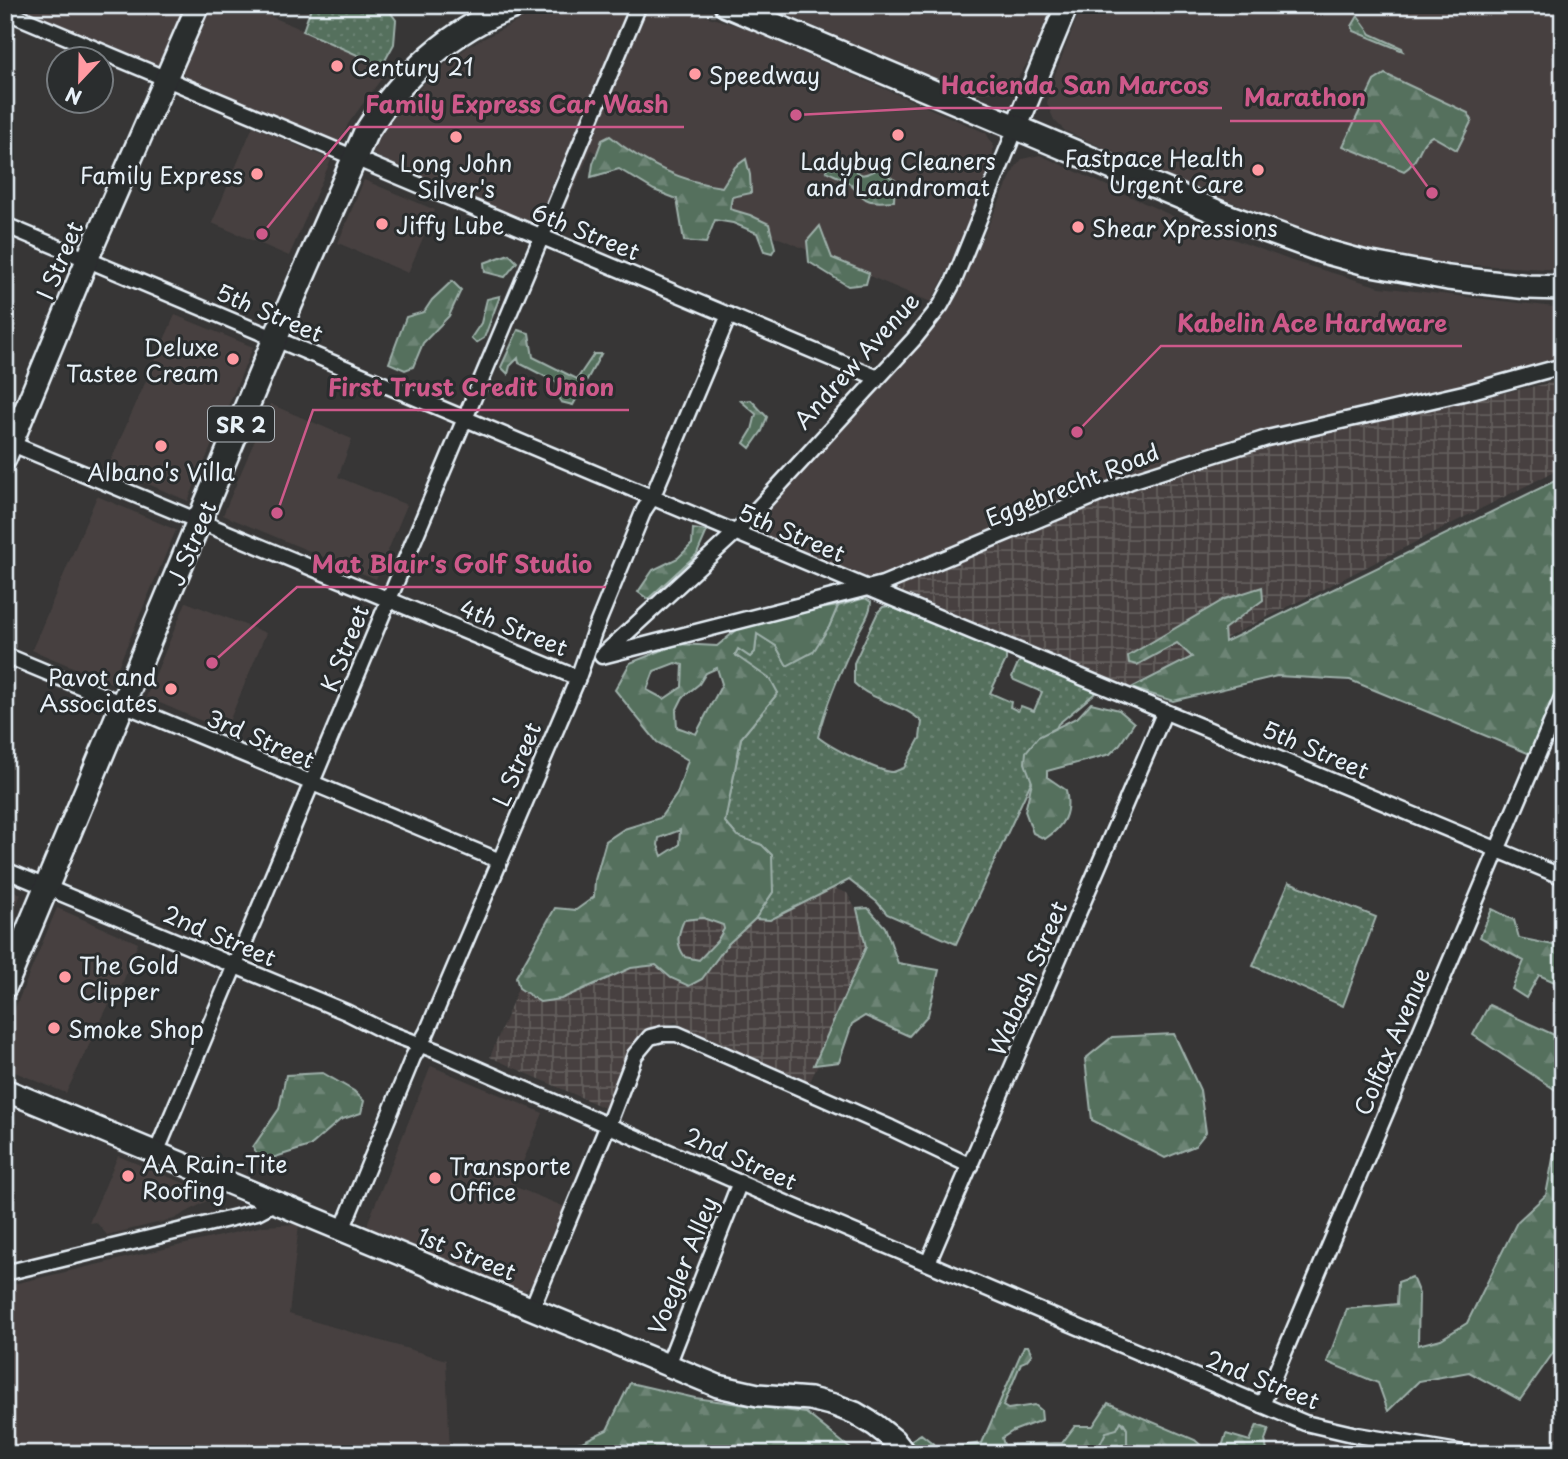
<svg xmlns="http://www.w3.org/2000/svg" width="1568" height="1459" viewBox="0 0 1568 1459" font-family="'Playpen Sans',sans-serif">
  <defs>
    <pattern id="industrial-grid" width="8" height="8" patternUnits="userSpaceOnUse" patternTransform="scale(1.75)"><rect width="8" height="8" fill="#474140"/><path d="M0 4h8M4 0v8" fill="none" stroke="#625d5c"/></pattern>
    <pattern id="grass-dots" width="8" height="8" patternUnits="userSpaceOnUse" patternTransform="scale(1.75)"><rect width="8" height="8" fill="#546f5d"/><path d="M2 2h.1M6 6h.1" fill="none" stroke="#6d8475" stroke-width="1.8" stroke-linecap="round"/></pattern>
    <pattern id="forest-firs" width="22" height="20" patternUnits="userSpaceOnUse" patternTransform="scale(1.75)"><rect width="22" height="20" fill="#546f5d"/><path d="M5 1l3.5 6h-7zM16 11l3.5 6h-7z" fill="#6d8475"/></pattern>
  </defs>
  <rect width="100%" height="100%" fill="#373636"/>
  <filter id="ink" filterUnits="userSpaceOnUse"><feTurbulence type="fractalNoise" baseFrequency=".0143" numOctaves="2"/><feDisplacementMap in="SourceGraphic" scale="14" xChannelSelector="R" yChannelSelector="G"/><feConvolveMatrix kernelMatrix="1 2 1 2 8 2 1 2 1" color-interpolation-filters="sRGB"/></filter>
  <g filter="url(#ink)">
    <path fill="#474140" d="M11,5H188L164,60L157,66Z
      M206,5H244L390,67L348,124L341,141L333,140L189,79L183,74L181,65Z
      M569,5H656L679,8L745,28L986,133L993,145V160L959,249L931,302L660,188L591,150L555,231L528,220L516,219L502,214L372,154L371,150L398,112L431,76L469,46L520,20Z
      M765,5H1053L1029,60L1015,83L1000,92L975,94L910,68Z
      M1082,5H1563V270L1440,263L1364,248L1301,229L1191,186L1065,131L1054,120L1047,103L1050,87Z
      M253,126L331,160L289,256L212,223Z
      M1040,155L1177,218L1292,261L1380,287L1563,308V360L1224,444L1125,476L876,580H865L768,538L765,533L766,515L788,487L877,393L942,317L966,273L1015,168L1022,159Z
      M364,180L435,210L408,273L338,243Z
      M175,315L253,347L188,501L108,467Z
      M270,404L352,439L338,477L407,505L376,579L223,515Z
      M97,496L176,530L111,683L32,650Z
      M186,602L266,633L225,731L146,697Z
      M5,887L21,894L5,932Z
      M57,908L138,943L121,987L107,1008L66,1093L5,1068V1032Z
      M431,1066L543,1113L513,1186L565,1207L534,1282L525,1291L513,1293L368,1231V1222Z
      M118,1156L213,1195L214,1197L174,1219L107,1235L96,1222L89,1223Z
      M299,1224L289,1314L446,1360L450,1454H5V1286L263,1226Z"/>
    <path fill="url(#industrial-grid)" d="M1563,380V467L1128,688L899,595L896,589L901,584L1153,480L1262,446Z
      M743,857L847,893L874,943L808,1086L713,1045L675,1022L640,1036L624,1058L605,1108L490,1057L530,959Z"/>
    <path fill="url(#grass-dots)" stroke="#9eb0aa" stroke-width="2" d="M312,5H385L396,20L394,44L382,66L303,31Z
      M1358,16L1371,34L1402,48L1403,51L1354,31L1352,26Z
      M865,598L871,602C871,614 861,626 856,637C842,669 826,703 818,737C830,747 878,772 893,772C897,771 900,769 904,768L920,738L922,722C903,703 873,702 854,683V663L878,612L883,607L888,606L1006,653V660L990,693L1011,702L1010,707L1018,711L1021,706L1034,711L1042,692L1014,680L1012,677L1018,663L1023,659L1100,689L1058,724L956,944L887,914L877,902L849,880L770,920L755,919L773,892L762,845L737,836L725,822L741,738L778,693L734,656L738,649L750,657L755,652L757,633L776,646L787,665L829,627L838,606Z
      M1289,882L1376,917L1343,1006L1253,966Z
      M1121,1421L1127,1429V1444L1113,1449L1102,1448L1099,1444L1106,1432Z"/>
    <path fill="url(#forest-firs)" stroke="#9eb0aa" stroke-width="2" fill-rule="evenodd" d="M1385,74L1468,113L1472,120L1457,150L1432,136C1418,143 1421,160 1404,171L1343,146L1374,81Z
      M610,136C641,162 682,182 722,187L735,167L746,159L750,175L751,193L732,197L730,209L750,215L769,224L775,248L772,253L764,251L757,233L733,223L715,220L706,243L684,241L677,199L654,190L619,169L591,177L593,164L602,140Z
      M829,163C834,164 842,163 847,165C864,171 854,181 878,169L895,180L894,201C867,203 868,203 850,184C844,178 833,175 826,171Z
      M820,226L832,258L869,273L866,284L848,286L809,262L807,241Z
      M509,254L517,262L505,277L485,272L484,263Z
      M452,281L461,290L449,316L423,343L413,367L405,370L389,363L406,317L424,312L432,300Z
      M500,296L484,338L476,343L471,338L481,323L487,299Z
      M518,330L529,333L533,357L577,379L594,354H601L573,405L561,402L557,396L559,387L556,382L519,363L518,358L510,366L508,374L501,367Z
      M751,400L767,417L762,431L750,448L744,443L752,430L756,414L741,401Z
      M1563,477V674L1530,754L1350,680L1277,676L1173,701L1131,688L1192,657L1177,643L1137,665L1129,663L1128,656L1225,599L1262,587L1263,600L1224,629L1225,642Z
      M693,529L707,531L697,554L648,599L638,592L653,570L678,558L692,544Z
      M838,606L829,627L813,652L787,666L776,646L757,634L755,652L750,657L738,649L735,655L771,680L778,693L741,738L725,822L737,836L762,845L772,855L773,892L755,919L727,945L702,979L689,986L671,978L656,965L631,968L561,999L540,1002L519,988L516,977L555,908L576,910L594,897L595,880L606,841L624,829L660,818L677,794L688,760L657,742L615,690L630,663L678,644L717,646L738,629L788,614ZM675,663L683,665L682,687L664,699L647,690L654,671ZM717,668L722,684L696,734L677,727L676,711L683,697L699,684L706,673ZM680,830L679,845L662,856L658,845L659,838ZM703,918L723,925L724,929L717,941L699,960L685,957C675,944 678,934 684,920Z
      M1091,703L1119,710L1134,723L1120,744L1110,754L1047,771V777L1066,790C1071,813 1064,826 1045,839L1033,833L1025,811L1032,782L1025,763L1026,752L1038,737L1078,717Z
      M868,908L885,927L898,963L939,970L928,1015L909,1036L865,1016L852,1024L839,1062L814,1065L866,947L857,909Z
      M1492,909L1514,920L1519,938L1563,947V979L1557,983L1539,975L1526,998L1512,989L1524,961L1480,937Z
      M1489,1005L1563,1039V1095L1473,1035Z
      M1174,1034L1200,1090L1206,1132L1195,1146L1165,1158L1092,1120L1085,1059L1112,1037Z
      M323,1073L354,1091L364,1101L361,1113L340,1120L310,1146L269,1159L258,1158L253,1147L279,1109L286,1075Z
      M1563,1107V1350L1558,1346L1520,1400L1469,1372L1419,1381L1388,1411L1378,1383L1327,1362L1347,1309L1397,1304L1398,1282L1412,1277L1419,1294L1418,1345L1441,1339L1467,1323L1517,1222L1546,1195Z
      M1024,1346H1028L1032,1354L1026,1361L1021,1363L1003,1406L1008,1409L1035,1405L1041,1410L1042,1420L1013,1431L1002,1438L1004,1445L1062,1443L1075,1426H1093L1108,1403L1195,1440L1206,1450L1222,1447L1226,1434L1250,1441L1257,1425L1269,1429L1265,1440L1267,1451L1273,1454H914L910,1441L921,1434L940,1449L982,1443ZM1121,1421L1124,1423L1127,1429V1444L1113,1449L1102,1448L1100,1444L1106,1432L1117,1429Z
      M630,1383L695,1398L806,1413L857,1454H521L582,1442L607,1430Z"/>
    <g fill="none" stroke-linecap="round" stroke-linejoin="round">
      <g stroke="#e8f1f8" stroke-width="19">
        <path id="street" d="M5,11L878,378
          M5,225L882,594L1563,877
          M5,441L578,678
          M605,653L736,532L914,339L941,305L953,283L1016,128
          M5,655L500,861
          M602,656L883,584L1131,481L1267,438L1468,392L1563,366
          M5,870L346,1012L384,1031L437,1051L795,1207L1305,1423L1357,1435L1470,1454
          M156,1153L639,5
          M342,1230L413,1057L427,1032L578,678L594,632L644,510L652,498L729,315
          M928,1263L1165,711
          M5,1273L257,1212L274,1203
          M532,1308L608,1125L635,1055L650,1037L662,1034H677L891,1128L971,1166
          M668,1365L740,1182
          M1262,1405L1563,695"/>
      </g>
      <g stroke="#e8f1f8" stroke-width="26">
        <path id="secondary" d="M1016,128L1067,5
          M5,459L92,248L198,5
          M5,1090L718,1386L758,1395L810,1399L834,1405L855,1413L875,1425L894,1440L905,1454"/>
      </g>
      <g stroke="#e8f1f8" stroke-width="28">
        <path id="primary" d="M726,5L1224,215L1323,251L1366,263L1448,278L1528,287L1563,288
          M5,986L275,339L365,134C401,77 452,27 518,5"/>
      </g>
      <use href="#street" stroke="#2a2d2e" stroke-width="14"/>
      <use href="#secondary" stroke="#2a2d2e" stroke-width="21"/>
      <use href="#primary" stroke="#2a2d2e" stroke-width="23"/>
    </g>
  </g>
  <g fill="#ff9aa2" stroke="#2a2d2e" stroke-width="2.5">
    <circle cx="337" cy="66" r="7"/>
    <circle cx="695" cy="74" r="7"/>
    <circle cx="898" cy="135" r="7"/>
    <circle cx="456" cy="137" r="7"/>
    <circle cx="1258" cy="170" r="7"/>
    <circle cx="257" cy="174" r="7"/>
    <circle cx="382" cy="224" r="7"/>
    <circle cx="1078" cy="227" r="7"/>
    <circle cx="233" cy="359" r="7"/>
    <circle cx="161" cy="446" r="7"/>
    <circle cx="171" cy="689" r="7"/>
    <circle cx="65" cy="977" r="7"/>
    <circle cx="54" cy="1028" r="7"/>
    <circle cx="128" cy="1176" r="7"/>
    <circle cx="435" cy="1178" r="7"/>
  </g>
  <g text-anchor="middle" dominant-baseline="central" stroke-width="6" stroke-linejoin="round" paint-order="stroke">
    <rect fill="#2a2d2e" stroke="#afb6bb" stroke-width="2" x="208" y="406.5" width="66" height="35" rx="5"/>
    <g font-size="21" font-weight="bold" fill="#e8f1f8">
      <text x="241" y="424">SR 2</text>
    </g>
    <g font-size="23" fill="#e8f1f8" stroke="#2a2d2e" text-anchor="start">
      <text x="351" y="66">Century 21</text>
      <text x="709" y="74">Speedway</text>
      <text x="1244" y="157" text-anchor="end">Fastpace Health<tspan x="1244" dy="26">Urgent Care</tspan></text>
      <text x="898" y="160" text-anchor="middle">Ladybug Cleaners<tspan x="898" dy="26">and Laundromat</tspan></text>
      <text x="456" y="162" text-anchor="middle">Long John<tspan x="456" dy="26">Silver's</tspan></text>
      <text x="243" y="174" text-anchor="end">Family Express</text>
      <text x="396" y="224">Jiffy Lube</text>
      <text x="1092" y="227">Shear Xpressions</text>
      <text x="219" y="346" text-anchor="end">Deluxe<tspan x="219" dy="26">Tastee Cream</tspan></text>
      <text x="161" y="471" text-anchor="middle">Albano's Villa</text>
      <text x="157" y="676" text-anchor="end">Pavot and<tspan x="157" dy="26">Associates</tspan></text>
      <text x="79" y="964">The Gold<tspan x="79" dy="26">Clipper</tspan></text>
      <text x="68" y="1028">Smoke Shop</text>
      <text x="142" y="1163">AA Rain-Tite<tspan x="142" dy="26">Roofing</tspan></text>
      <text x="449" y="1165">Transporte<tspan x="449" dy="26">Office</tspan></text>
    </g>
    <g font-size="23" fill="#e8f1f8" stroke="#2a2d2e">
      <text transform="translate(586 231) rotate(22)">6th Street</text>
      <text transform="translate(59 260) rotate(-67)">I Street</text>
      <text transform="translate(270 312) rotate(23)">5th Street</text>
      <text transform="translate(856 360) rotate(-48)">Andrew Avenue</text>
      <text transform="translate(1072 484) rotate(-22)">Eggebrecht Road</text>
      <text transform="translate(792 532) rotate(23)">5th Street</text>
      <text transform="translate(191 543) rotate(-67)">J Street</text>
      <text transform="translate(514 627) rotate(22)">4th Street</text>
      <text transform="translate(344 648) rotate(-68)">K Street</text>
      <text transform="translate(261 738) rotate(23)">3rd Street</text>
      <text transform="translate(1316 749) rotate(23)">5th Street</text>
      <text transform="translate(516 764) rotate(-67)">L Street</text>
      <text transform="translate(220 935) rotate(23)">2nd Street</text>
      <text transform="translate(1027 978) rotate(-67)">Wabash Street</text>
      <text transform="translate(1391 1041) rotate(-67)">Colfax Avenue</text>
      <text transform="translate(741 1158) rotate(24)">2nd Street</text>
      <text transform="translate(467 1253) rotate(22)">1st Street</text>
      <text transform="translate(682 1265) rotate(-68)">Voegler Alley</text>
      <text transform="translate(1263 1379) rotate(22)">2nd Street</text>
    </g>
  </g>
  <path fill="none" stroke="#cd598a" stroke-width="2.5" d="M796 115L929 108H1222M1432 193L1380 121H1230M262 234L350 127H684M1077 432L1161 346H1462M277 513L313 410H629M212 663L297 587H606"/>
  <g fill="#cd598a" stroke="#2a2d2e" stroke-width="2.5">
    <circle cx="796" cy="115" r="7"/>
    <circle cx="1432" cy="193" r="7"/>
    <circle cx="262" cy="234" r="7"/>
    <circle cx="1077" cy="432" r="7"/>
    <circle cx="277" cy="513" r="7"/>
    <circle cx="212" cy="663" r="7"/>
  </g>
  <g font-size="24" text-anchor="middle" font-weight="bold" fill="#cd598a" stroke="#2a2d2e" stroke-width="6" stroke-linejoin="round" paint-order="stroke">
    <text x="1075" y="94">Hacienda San Marcos</text>
    <text x="1305" y="106">Marathon</text>
    <text x="517" y="113">Family Express Car Wash</text>
    <text x="1312" y="332">Kabelin Ace Hardware</text>
    <text x="471" y="396">First Trust Credit Union</text>
    <text x="452" y="573">Mat Blair's Golf Studio</text>
  </g>
  <rect width="1568" height="1459" fill="none" stroke="#2a2d2e" stroke-width="28"/>
  <rect x="14" y="14" width="1540" height="1431" fill="none" stroke="#e8f1f8" stroke-width="2.5" filter="url(#ink)"/>
  <g transform="translate(80 80) rotate(202)"><circle r="33" fill="#2a2d2e" stroke="#767b7f" stroke-width="2"/>
  <path d="M0-5L12 26L0 18L-12 26Z" fill="#ff9aa2"/>
  <text y="-10" font-size="19" font-weight="bold" text-anchor="middle" fill="#e8f1f8">N</text>
  </g>
</svg>
